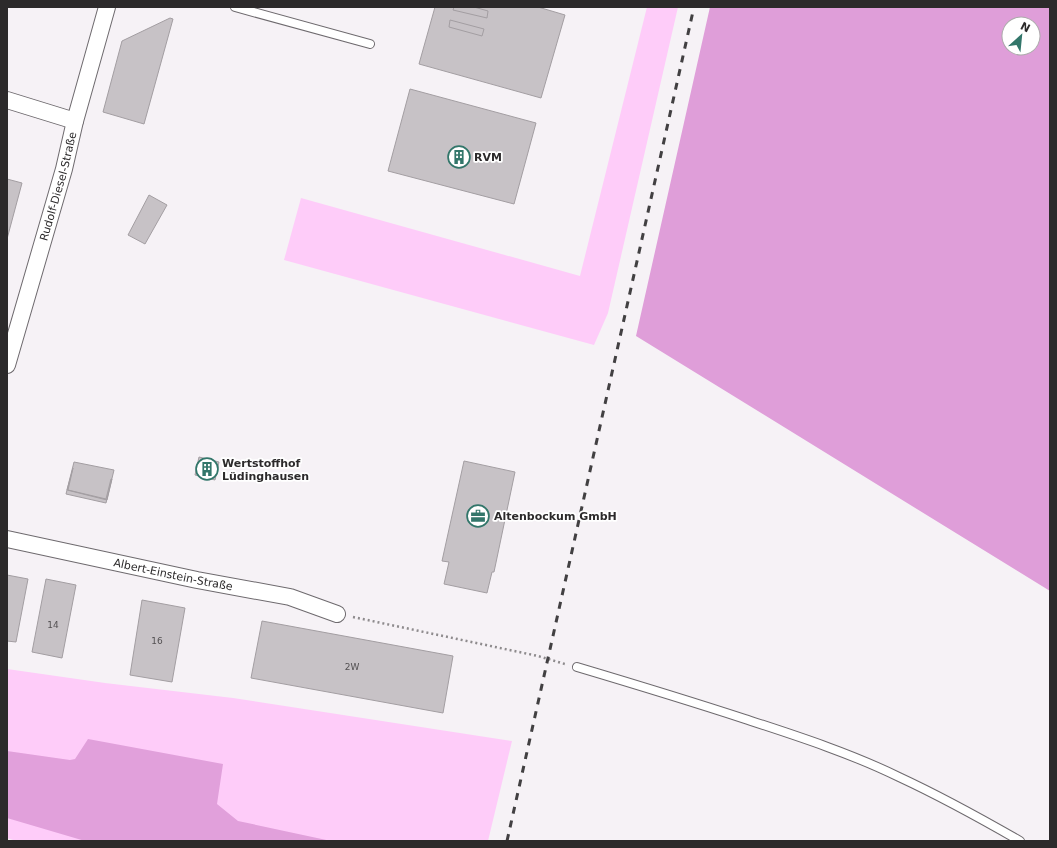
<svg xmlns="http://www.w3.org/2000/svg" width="1057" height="848" viewBox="0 0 1057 848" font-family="'DejaVu Sans',sans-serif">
  <rect width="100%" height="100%" fill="#f6f2f6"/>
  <path fill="#feccf9" d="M647,7H678L608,313L594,345L284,260L301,198L580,276Z
    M7,669L105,683L233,698L512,741L488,841H16L7,838Z"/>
  <path fill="#df9ed9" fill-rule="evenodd" d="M710,7H1050V591L636,336ZM1009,24H1033V48H1009Z"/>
  <path fill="#e1a0db" d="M88,739L223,764L217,804L238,821L331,841H85L7,818V751L70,760L75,759Z"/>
  <path fill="#c7c2c6" stroke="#a39ea2" d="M435,7H538L565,15L541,98L419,64Z
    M454,7H474L488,11L487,18L453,10Z
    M170,18L173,19L144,124L103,112L122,41Z
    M450,20L484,29L482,36L449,27Z
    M410,89L536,123L514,204L388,171Z
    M7,179L22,183L7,239Z
    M149,195L167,205L145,244L128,235Z
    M199,457L219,462L215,480L195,475Z
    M464,461L515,472L494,572H492L487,593L444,584L449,562L442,561Z
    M74,462L114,470L106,503L66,494Z
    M73,468L68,490L106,499L111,479H112L107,500L67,490Z
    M7,575L28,579L16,642L7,641Z
    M46,579L76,585L62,658L32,652Z
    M142,600L185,608L172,682L130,675Z
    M262,621L453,656L443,713L251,678Z"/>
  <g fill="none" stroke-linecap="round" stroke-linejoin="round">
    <g stroke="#6e6a6e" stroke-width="10">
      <path id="lane" d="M235,7L370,44
        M577,667C634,684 690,701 745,719C797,736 850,753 899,777C940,796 980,818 1020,841"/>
    </g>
    <g stroke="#6e6a6e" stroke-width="18">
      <g id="street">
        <path d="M7,100L75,121"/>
        <path id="s1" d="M7,365L64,169L75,121L107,7"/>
        <path id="s2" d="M7,539L197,580L290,597L337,614"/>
      </g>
    </g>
    <path stroke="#8e8b8d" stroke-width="2.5" stroke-dasharray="2 3" stroke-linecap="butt" d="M353,617L538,656L565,664"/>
    <use href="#lane" stroke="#fff" stroke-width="8"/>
    <use href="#street" stroke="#fff" stroke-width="16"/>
    <path stroke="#424042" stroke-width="3" stroke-dasharray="7 7" stroke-linecap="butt" d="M507,841L694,7"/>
  </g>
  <defs>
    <g id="building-ring" transform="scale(1.15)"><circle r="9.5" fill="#fff" stroke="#32766a" stroke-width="1.5"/><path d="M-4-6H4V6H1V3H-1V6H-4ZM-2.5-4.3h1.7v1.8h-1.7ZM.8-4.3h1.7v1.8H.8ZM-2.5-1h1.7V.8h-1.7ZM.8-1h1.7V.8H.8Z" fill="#32766a"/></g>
    <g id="office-ring" transform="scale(1.15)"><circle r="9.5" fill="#fff" stroke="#32766a" stroke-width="1.5"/><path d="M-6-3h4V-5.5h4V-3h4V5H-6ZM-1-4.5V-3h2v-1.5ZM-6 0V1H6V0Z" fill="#32766a"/></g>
  </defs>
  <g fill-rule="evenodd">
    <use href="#building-ring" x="459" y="157"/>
    <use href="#building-ring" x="207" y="469"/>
    <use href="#office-ring" x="478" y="516"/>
  </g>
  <g text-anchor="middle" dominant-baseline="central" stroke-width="3.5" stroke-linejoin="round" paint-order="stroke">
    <g font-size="9" fill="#535052">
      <text x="53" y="625">14</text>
      <text x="157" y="641">16</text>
      <text x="352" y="667">2W</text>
    </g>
    <g font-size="11" font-weight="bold" fill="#2c2a2b" stroke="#fff" text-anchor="start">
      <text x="474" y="157">RVM</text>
      <text x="222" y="463">Wertstoffhof<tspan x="222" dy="13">Lüdinghausen</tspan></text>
      <text x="494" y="516">Altenbockum GmbH</text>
    </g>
    <g font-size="11" fill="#2c2a2b" stroke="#fff">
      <text stroke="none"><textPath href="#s1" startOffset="186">Rudolf-Diesel-Straße</textPath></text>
      <text stroke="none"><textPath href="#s2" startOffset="170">Albert-Einstein-Straße</textPath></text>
    </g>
  </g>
  <rect width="1057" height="848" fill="none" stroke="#2c2a2b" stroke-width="16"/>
  <g transform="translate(1021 36) rotate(27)"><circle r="19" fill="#ffffff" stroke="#abaaaa"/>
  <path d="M0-3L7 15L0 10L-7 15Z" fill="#32766a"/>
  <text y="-6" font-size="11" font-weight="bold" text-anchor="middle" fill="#2c2a2b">N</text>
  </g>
</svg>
